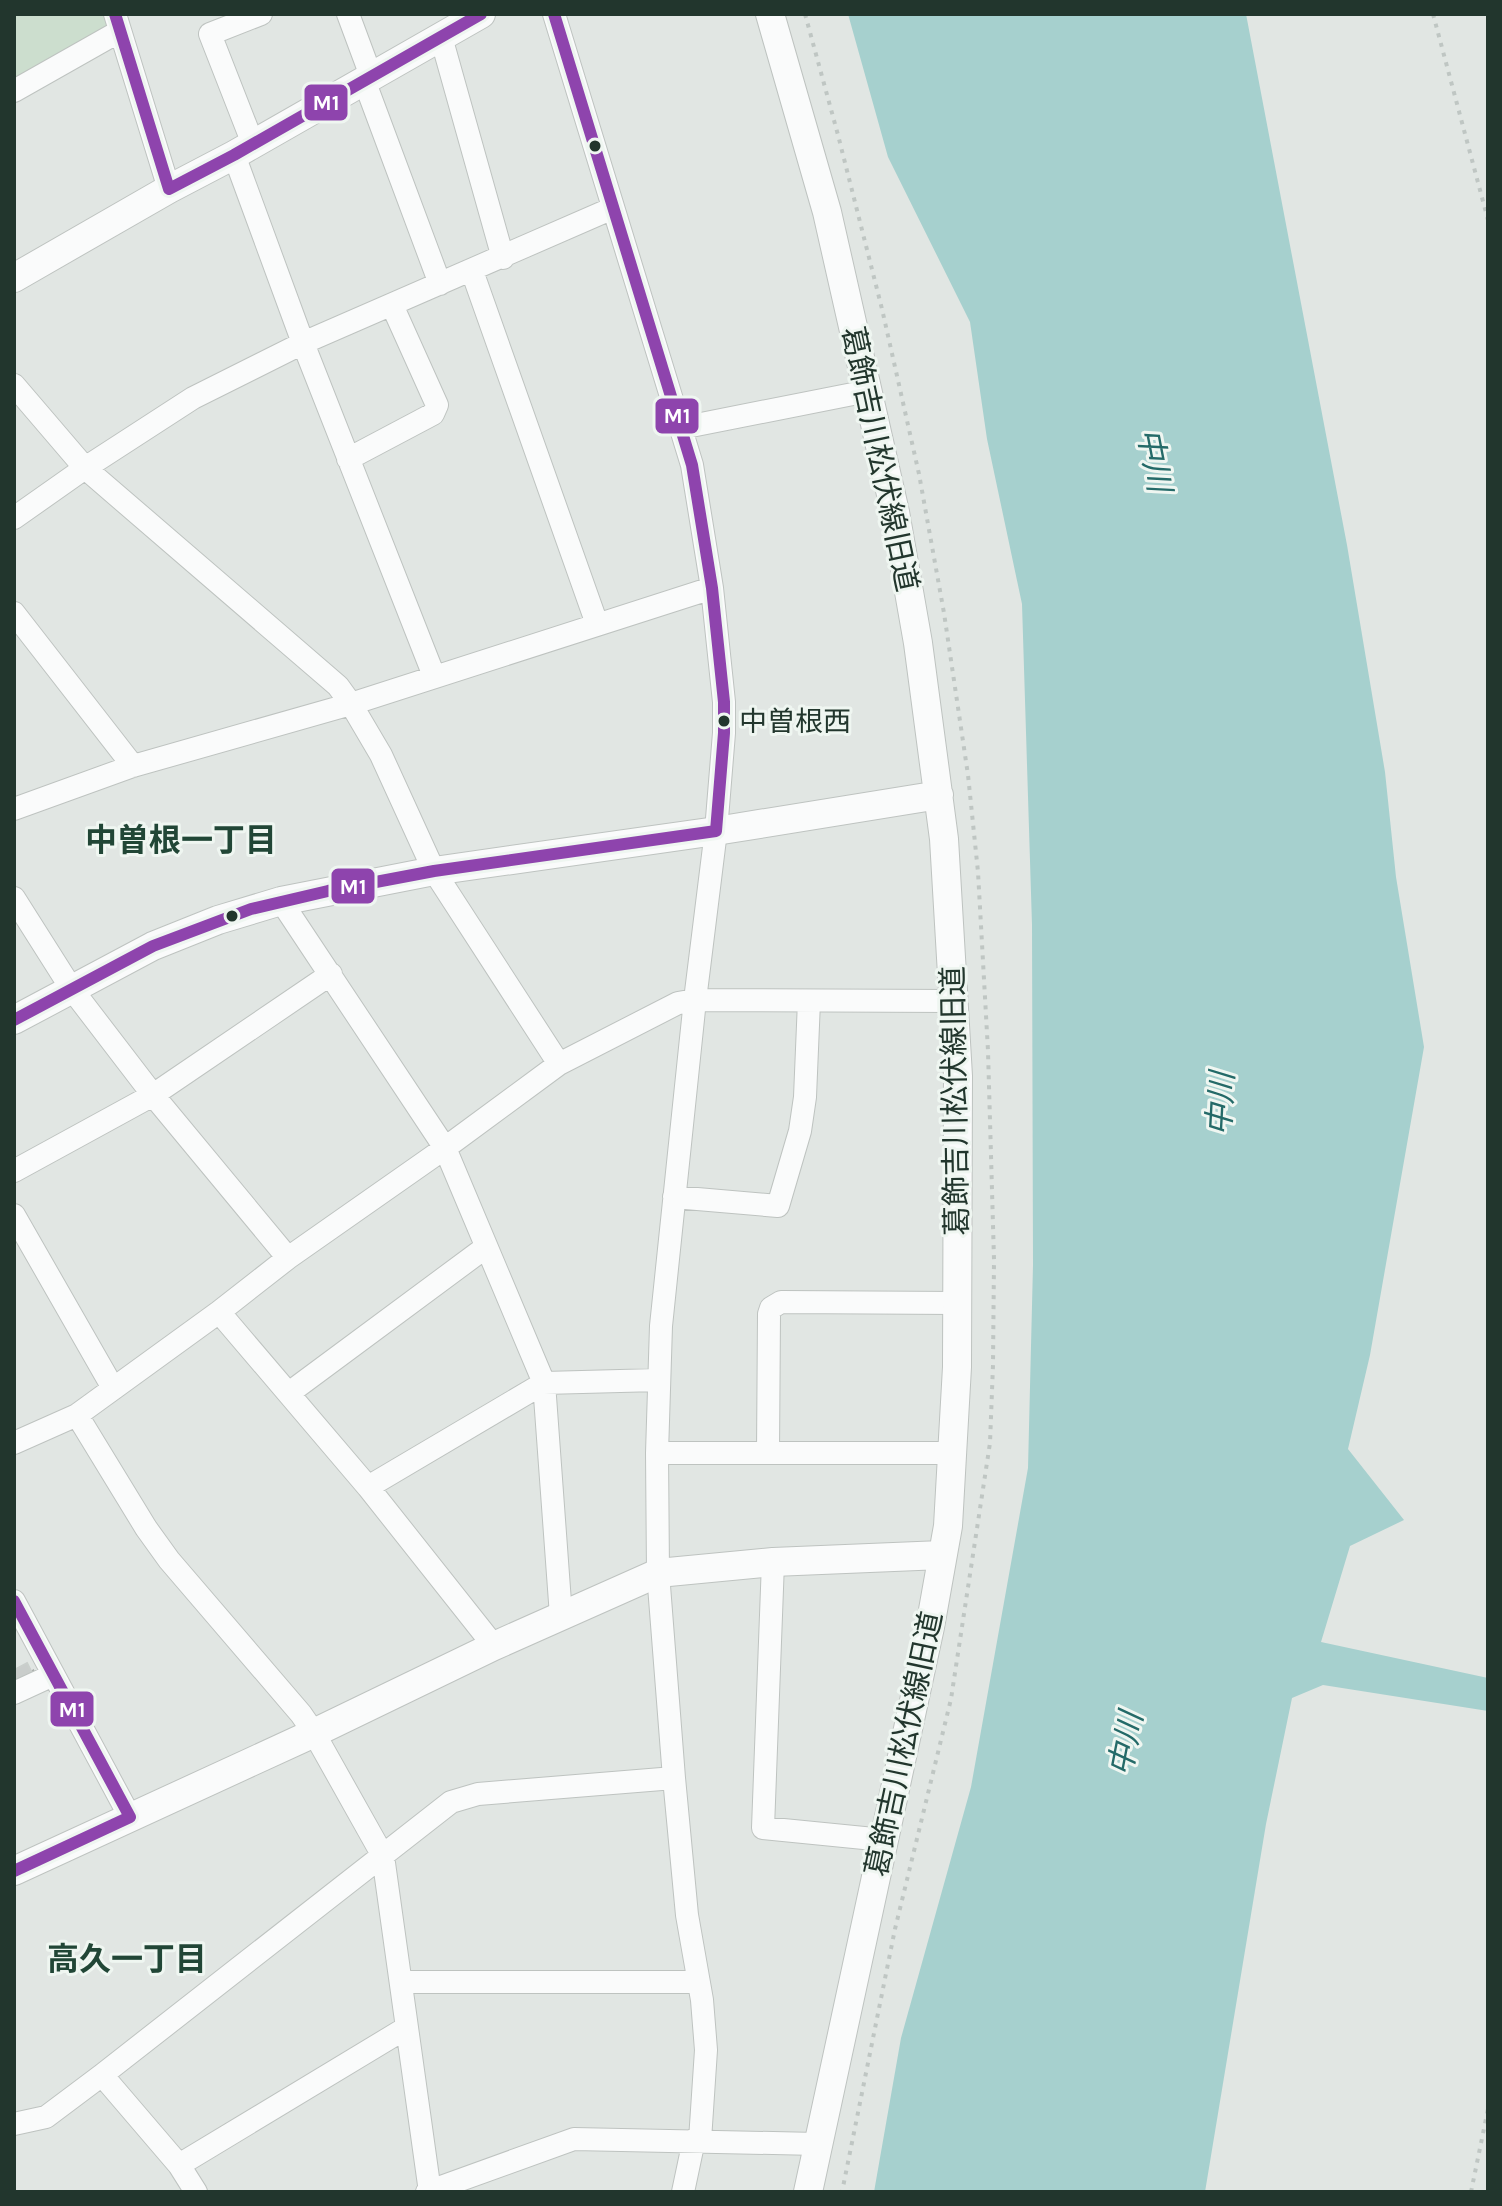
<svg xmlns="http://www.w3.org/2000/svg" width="1502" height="2206" viewBox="0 0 1502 2206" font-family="Karla,'Noto Sans JP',sans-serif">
  <defs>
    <filter id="shadow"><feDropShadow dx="7" dy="7" stdDeviation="0" flood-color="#0004"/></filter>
  </defs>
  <rect width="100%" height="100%" fill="#e1e6e3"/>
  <path fill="#ccdece" d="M14,14H106L110,26L14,78Z"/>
  <path fill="#a6d0ce" d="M848,14H1246L1347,545L1385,772L1396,877L1424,1047L1370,1355L1348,1449L1404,1520L1350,1546L1321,1642L1488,1678V1711L1323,1685L1292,1698L1266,1824L1205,2192H874L901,2038L971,1787L1028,1468L1033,1265L1032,925L1022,604L987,439L970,322L888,157Z"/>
  <path fill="#c9cdcb" stroke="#cacfcc" stroke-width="2" filter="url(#shadow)" d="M27,1663L32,1673L14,1682V1670Z"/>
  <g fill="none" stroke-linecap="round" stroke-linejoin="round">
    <g stroke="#bec3c0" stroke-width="24">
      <path id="minor" d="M115,14L169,189
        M348,14L371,76
        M554,14L692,465L712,588L724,702V733L716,831L695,1000L661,1326L657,1453L658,1573L674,1778L687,1915L702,2000L706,2050L700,2140
        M441,37L503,258
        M364,80L440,284
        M14,91L120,31
        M253,144L210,34L261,14
        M234,155L303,343L434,676
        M472,271L597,624
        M14,385L85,468L338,686L351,704L381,755L434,871L559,1064
        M681,428L868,391
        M348,459L433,414L437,405L392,305
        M14,518L85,468L193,398L303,343L613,208
        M14,613L133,766
        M14,809L133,766L351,704L712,588
        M14,898L71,988L153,1095L288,1258
        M281,901L445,1148L544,1383L561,1616
        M14,1171L153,1095L331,974
        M674,1197L778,1206L800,1131L805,1097L809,1001
        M14,1215L113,1388
        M219,1312L368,1487L494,1646
        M289,1393L486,1247
        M77,1415L146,1528L169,1560L301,1714L314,1733L383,1856L430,2192
        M14,1443L77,1415L219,1312L288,1258L445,1148L559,1064L678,1003L695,1000L954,1001
        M768,1452L769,1314L771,1308L781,1302L958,1303
        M657,1453H952
        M368,1487L544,1383L658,1380
        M773,1562L763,1828L884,1840
        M14,1601L130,1817
        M14,1693L53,1675
        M401,1982H698
        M102,2075L179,2165L196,2192
        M14,2124L46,2117L102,2075L451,1802L478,1794L674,1778
        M179,2165L406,2028
        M427,2192L574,2139L817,2144
        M683,2192L694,2140"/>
    </g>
    <g stroke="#bec3c0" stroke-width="30">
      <path id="tertiary" d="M770,14L827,212L895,512L918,643L944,839L958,1076L957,1367L948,1526L930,1627L808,2192
        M14,278L169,189L234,155L481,14
        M14,1020L153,946L218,920L281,901L434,871L716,831L939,795
        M14,1871L314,1733L494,1646L658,1573L773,1562L942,1555"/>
    </g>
    <path stroke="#bfc6c3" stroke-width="4" stroke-dasharray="4 6" stroke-linecap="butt" d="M805,14L838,135L882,309L919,474L944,613L968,775L978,872L988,1051L994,1260L993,1365L990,1443L951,1699L895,1929L842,2192
      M1433,14L1488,220
      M1471,2192L1488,2109"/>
    <use href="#minor" stroke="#fafbfb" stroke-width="22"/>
    <use href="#tertiary" stroke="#fafbfb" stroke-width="28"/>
    <g stroke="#eff6f1" stroke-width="18">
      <path id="bus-1" d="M115,14L169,189
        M554,14L692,465L712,588L724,702V733L716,831
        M169,189L234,155L481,14
        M14,1020L153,946L251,909L328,891L434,871L716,831
        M14,1601L130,1817
        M14,1871L130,1817"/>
    </g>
    <use href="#bus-1" stroke="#8e44ad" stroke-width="12"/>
  </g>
  <g fill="#22362d" stroke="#eff6f1" stroke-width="3">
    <circle cx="595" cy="146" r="7"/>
    <circle cx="724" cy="721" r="7"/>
    <circle cx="232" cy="916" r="7"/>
  </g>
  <g text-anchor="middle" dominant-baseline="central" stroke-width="6" stroke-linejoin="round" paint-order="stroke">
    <g font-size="28" fill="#22362d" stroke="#eff6f1" text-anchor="start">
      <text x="739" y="721">中曽根西</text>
    </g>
    <g font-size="30" fill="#22362d" stroke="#eff6f1">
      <text transform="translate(880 459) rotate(78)">葛飾吉川松伏線旧道</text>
      <text transform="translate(955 1101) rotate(-91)">葛飾吉川松伏線旧道</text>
      <text transform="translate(904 1744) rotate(-78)">葛飾吉川松伏線旧道</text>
    </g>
    <g font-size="32" font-style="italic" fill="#246a68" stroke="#eff6f1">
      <text transform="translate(1154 460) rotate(79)">中川</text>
      <text transform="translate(1221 1104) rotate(-87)">中川</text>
      <text transform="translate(1126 1744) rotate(-79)">中川</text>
    </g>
    <g font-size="32" font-weight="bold" fill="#214636" stroke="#eff6f1">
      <text x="181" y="840">中曽根一丁目</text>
      <text x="127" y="1959">高久一丁目</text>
    </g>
  </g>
  <g stroke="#eff6f1" stroke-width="3">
    <rect x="303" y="83" width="46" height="39" rx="8" fill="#8e44ad"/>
    <rect x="654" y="397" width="46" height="38" rx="8" fill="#8e44ad"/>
    <rect x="330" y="867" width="46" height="38" rx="8" fill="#8e44ad"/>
    <rect x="49" y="1690" width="46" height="38" rx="8" fill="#8e44ad"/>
  </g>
  <g font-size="22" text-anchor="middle" font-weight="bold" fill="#fff">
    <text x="326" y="110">M1</text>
    <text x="677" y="423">M1</text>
    <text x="353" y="894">M1</text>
    <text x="72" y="1717">M1</text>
  </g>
  <rect width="1502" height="2206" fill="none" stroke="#22362d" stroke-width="32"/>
</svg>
